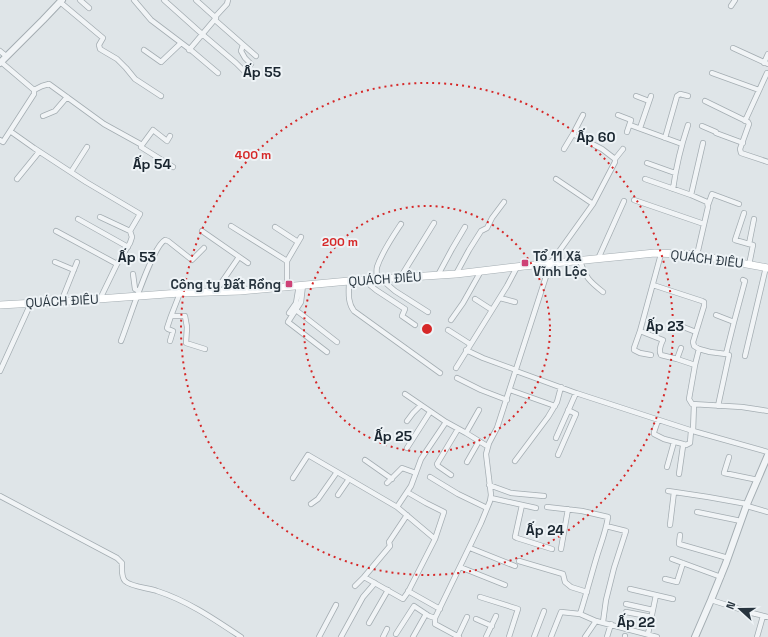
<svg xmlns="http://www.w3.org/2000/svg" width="768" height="637" viewBox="0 0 768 637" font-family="'Space Grotesk',sans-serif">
  <rect width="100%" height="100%" fill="#dfe5e8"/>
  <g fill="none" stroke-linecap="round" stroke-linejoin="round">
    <g stroke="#a4adb2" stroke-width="6">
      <path id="minor" d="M80,0L89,8
        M134,0L151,20L192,51L218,73
        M164,0L202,34L236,63L244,71
        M60,2L103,38L99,45L100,49L117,59L126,68L135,79L161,96
        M731,6L735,0
        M215,17L227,4L228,0
        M215,20L256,56
        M243,45L241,51L245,58L251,64
        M733,48L768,64
        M144,50L161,62L181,43
        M189,50L216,18L196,0
        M0,51L6,56
        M1,62L34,90
        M764,63L768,54
        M712,73L759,90
        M34,90L42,86L49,84L104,124L142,145L141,147L173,167
        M636,96L649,101
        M705,101L748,122L749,124L740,149L741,153L768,162
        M618,115L631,120L627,132
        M43,116L55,111L67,97
        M745,121L767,73
        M630,125L682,144
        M702,126L716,132V133L743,143
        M640,128L651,96
        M10,131L34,148L86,182L140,214L130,231
        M665,138L677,96L680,94L688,96
        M0,140L3,142L34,94V90
        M142,145L153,130L167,141L170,136
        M564,149L573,134L583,115
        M615,159L623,149
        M647,163L675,173
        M71,172L87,147
        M17,179L39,152
        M556,179L593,204
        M645,179L691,195L707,202L708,207L697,255
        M673,189C676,167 681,146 688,125
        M691,195L703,143
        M634,200L704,224
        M708,205L712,194L739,204
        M744,213L735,240L749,244
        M100,217L130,231L132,237L130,243L117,264L100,299
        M78,219L128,247
        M231,226L287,261
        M275,227L298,242
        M56,231L117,264
        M202,231L248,263
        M661,254L640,331L663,340C661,344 658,350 661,355L677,359L695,365
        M598,259L624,201
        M580,261C586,278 589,281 603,292
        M55,262L74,270
        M749,265L753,245L749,244L754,219
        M133,274L135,289L139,291
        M456,274L469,250L481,231L487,228L492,218L504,202
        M438,275L452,249L465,227
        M400,278L434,223
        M377,279C377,275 376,271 377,267C382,252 393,236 401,224
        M381,279L395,291L428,312
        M364,280L376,290L405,309L402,316L415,325
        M349,281C349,291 347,302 354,311L440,373
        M303,285L301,302L288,322L327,352
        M653,285L702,301L704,302V306L693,342L694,346L699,349L695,365L689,399L692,404L742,407L768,411
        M287,287V261L301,237
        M215,292L239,257
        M180,293L171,316H185L187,327L186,343L205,349
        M500,298L515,302
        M475,299L492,310
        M61,302L77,262
        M296,310L337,342
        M289,313L296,303L299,285
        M716,315L734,322
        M451,320L463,303L481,271
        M673,323L696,332
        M448,330L470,344
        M640,331L634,348V350L640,353L651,355
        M121,341C128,324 152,246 165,240L168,241L192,260L204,248
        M170,341L173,331L168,329L167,328L171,316
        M699,349L710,352L726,354L734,322L745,281L743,280
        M466,350L483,358L516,370
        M745,356L766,267
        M677,359L681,348
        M456,368L507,286L517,267
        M0,371L31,303
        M516,371L576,393L659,420L693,431L768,452
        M457,378L481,390L507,400
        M510,390L555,406
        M405,394L446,422L466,433L487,446
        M718,406L729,355
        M658,420L654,432V434L664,439L683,444
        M407,421L413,413L421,405
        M693,431L694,404
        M466,433L479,410
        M556,438L576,393
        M407,448L430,412
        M558,455L576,414L568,410
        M729,457L724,473L758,480
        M365,460L392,479
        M515,461L548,417L557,402L561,387
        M467,462L479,441
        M667,467L674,442
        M679,474L683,446V444L686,445L690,443L691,431
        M451,475L438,466L437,464L458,429
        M430,477L458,494L487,508
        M293,478L308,455L397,507L435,539
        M387,483L402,468L416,473
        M489,485L511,493L544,496
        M668,491L708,497L747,504
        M338,495L349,479
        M0,496L117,558L122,563C122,568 121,577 125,581C131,587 149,588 157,591C188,601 214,619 241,637
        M491,498L536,508
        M311,504L318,499L337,472
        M522,505L515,537L517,538L552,549
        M747,506L768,512
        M397,507L411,486L421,459L446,422
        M547,507L582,511L608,517C606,531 601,543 597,556C591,576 586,595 580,614L596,621
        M697,512L741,521
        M670,525L674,492
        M680,535L679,543V544L728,558
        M470,548L515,566
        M561,549L568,509
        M672,559L721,577
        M519,561L563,574L565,582L571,587L587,592
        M460,567L505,585
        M364,577L403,599L408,592L435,539L444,512L426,503L407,492
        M665,579L677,582L683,563
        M355,586L364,577L390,546L389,542L407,515
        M630,589L673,599
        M408,591L440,609
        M480,597L518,609L509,637
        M711,600L752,613L768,617
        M626,604L653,610
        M626,612L652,617
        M476,619L492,626
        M603,622L606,600L614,568L626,531L606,526
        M369,623L388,590
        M396,634L414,606L429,616L435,618
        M648,634L656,595
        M458,636L467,617
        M319,637L336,605
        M341,637L363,597L375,583
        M383,637L387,629
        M413,637L426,614
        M459,637L435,624V618L481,523L490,501L491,495L486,454L489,443L497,428L550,264L593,204L615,162V159L602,149L573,134
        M486,637L496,616
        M534,637L544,611
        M551,637L561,612L580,614
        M585,637L596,621L657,637
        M607,637L611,624
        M625,637V636
        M757,637L763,616"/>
    </g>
    <g stroke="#a4adb2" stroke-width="8">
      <path id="tertiary" d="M0,63L43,20L62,0
        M695,637L711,600L726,563L747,504L768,455"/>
    </g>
    <g stroke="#a4adb2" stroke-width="8">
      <path id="secondary" d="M0,305L71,301L180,293L240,291L349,281L456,274L524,266L655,253L681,254L697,255L768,268"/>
    </g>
    <use href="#minor" stroke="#f1f4f6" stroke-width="4.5"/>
    <use href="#tertiary" stroke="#f1f4f6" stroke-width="6"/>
    <use href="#secondary" stroke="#fff" stroke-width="7"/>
  </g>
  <g fill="none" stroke="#d62828" stroke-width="2" stroke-dasharray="2 4">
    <circle cx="427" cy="329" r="123"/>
    <circle cx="427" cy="329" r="246"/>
  </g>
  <g fill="#ce4277" stroke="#eef3f6" stroke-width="1.5">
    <rect x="521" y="259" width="8" height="8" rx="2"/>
    <rect x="285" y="280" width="8" height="8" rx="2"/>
  </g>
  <g text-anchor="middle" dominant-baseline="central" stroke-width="4" stroke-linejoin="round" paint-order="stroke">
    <g font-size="13" font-weight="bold" fill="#28353f" stroke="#eef3f6" text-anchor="start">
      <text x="533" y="256">Tổ 11 Xã<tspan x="533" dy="15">Vĩnh Lộc</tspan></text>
      <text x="281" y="284" text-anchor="end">Công ty Đất Rồng</text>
    </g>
    <g font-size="13" fill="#28353f" stroke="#eef3f6">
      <text transform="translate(707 259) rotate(7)">QUÁCH ĐIÊU</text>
      <text transform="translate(385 279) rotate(-4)">QUÁCH ĐIÊU</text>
      <text transform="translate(62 301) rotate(-3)">QUÁCH ĐIÊU</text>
    </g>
    <g font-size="14" font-weight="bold" fill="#1a2630" stroke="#eef3f6">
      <text x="262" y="72">Ấp 55</text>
      <text x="596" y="137">Ấp 60</text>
      <text x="152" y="164">Ấp 54</text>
      <text x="137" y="257">Ấp 53</text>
      <text x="665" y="326">Ấp 23</text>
      <text x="393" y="436">Ấp 25</text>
      <text x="545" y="530">Ấp 24</text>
      <text x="636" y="622">Ấp 22</text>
    </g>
  </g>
  <circle cx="427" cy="329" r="6" fill="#d62828" stroke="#eef3f6" stroke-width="2"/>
  <g font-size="12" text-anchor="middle" font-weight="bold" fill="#d62828" stroke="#eef3f6" stroke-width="4" stroke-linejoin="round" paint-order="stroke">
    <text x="253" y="159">400 m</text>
    <text x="340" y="246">200 m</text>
  </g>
  <g transform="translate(740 609) rotate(291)" stroke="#eef3f6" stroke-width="3" paint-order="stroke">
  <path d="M0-3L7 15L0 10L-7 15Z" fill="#28353f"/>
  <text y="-6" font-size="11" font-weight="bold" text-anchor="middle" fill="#28353f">N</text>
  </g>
</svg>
